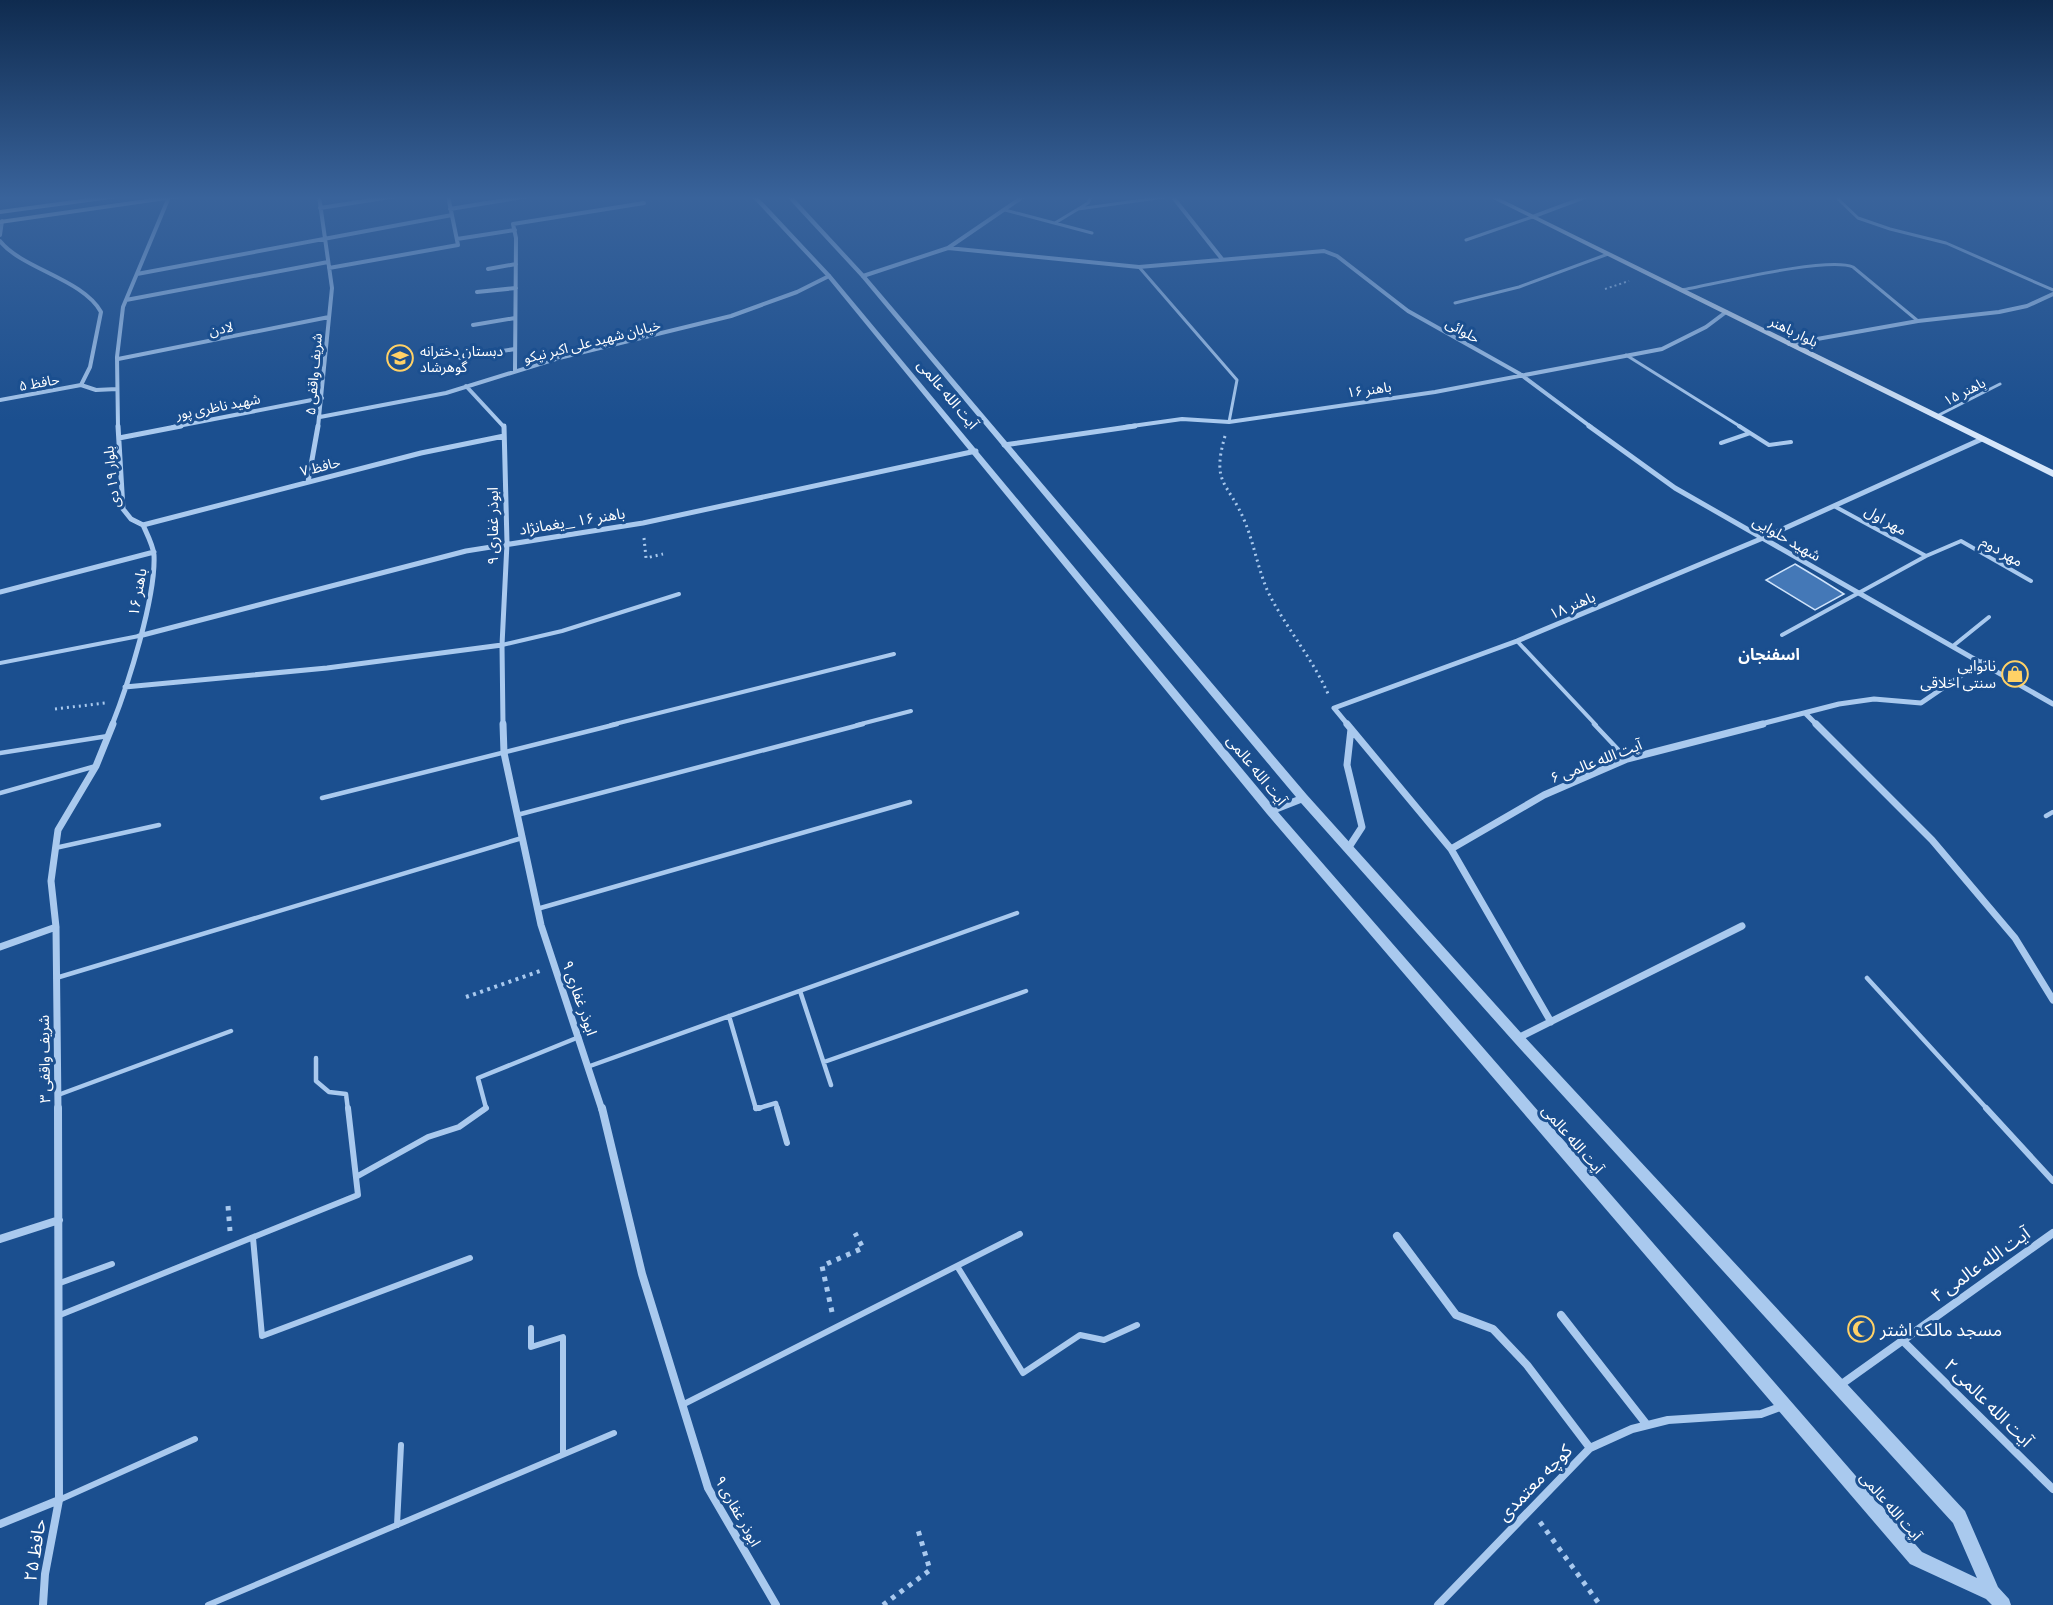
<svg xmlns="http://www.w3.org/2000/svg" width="2053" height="1605" viewBox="0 0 2053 1605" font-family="Manrope,'Noto Sans Arabic',sans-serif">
  <rect width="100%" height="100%" fill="#1b4f8f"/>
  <path fill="#4478b7" stroke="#cfe3fa" stroke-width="1.5" d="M1795,564L1820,579L1844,594L1815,610L1766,580Z"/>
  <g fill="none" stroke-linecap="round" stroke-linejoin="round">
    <path stroke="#a9c9ee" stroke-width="2" stroke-dasharray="2 3" stroke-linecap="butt" d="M1605,289L1629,281"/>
    <path stroke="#a9c9ee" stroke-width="3" stroke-dasharray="2 4" stroke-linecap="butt" d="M1225,436C1211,485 1228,481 1245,522C1254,544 1258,569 1268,592C1286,628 1313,659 1329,696
      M644,538L646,558L663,554
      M55,709L105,703"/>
    <path stroke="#a9c9ee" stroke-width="4" stroke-dasharray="3 4.5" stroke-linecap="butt" d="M466,997L540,971"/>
    <path stroke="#a9c9ee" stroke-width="5" stroke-dasharray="4.5 6" stroke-linecap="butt" d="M228,1206L230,1231
      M832,1312L822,1266L863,1248L855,1233
      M1540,1522L1600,1605
      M883,1605L930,1570L918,1530"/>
    <path stroke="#a9c9ee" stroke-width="3" d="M1839,196L1837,198L1858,218L1890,229L1946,243L2053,290
      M1078,209L1172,196
      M1005,210L1092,233
      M1055,223L1088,203L1092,196
      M1466,240L1532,217
      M1139,267L1237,380L1229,422
      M1682,290C1715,284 1828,256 1853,267L1918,321
      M1455,303L1519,287L1608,254
      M1626,355L1741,427
      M1937,416L2000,384"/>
    <path stroke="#a9c9ee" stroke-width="4" d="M1739,426L1769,445L1791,442
      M1721,443L1750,433
      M1834,506L1926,556
      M1782,635L1926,556L1961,541L2031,581
      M1517,641L1596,725
      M502,645L562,631L679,594
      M1953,646L1989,617
      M0,663L139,636
      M611,725L894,654
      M857,725L911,711"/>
    <path stroke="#a9c9ee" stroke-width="4.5" d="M1594,724L1627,759
      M0,753L108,736
      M0,793L96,766
      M322,798L617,724
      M517,815L863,724
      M2046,816L2053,812
      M55,848L159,825
      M537,909L910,802
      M56,978L522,838
      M1867,978L1988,1110
      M800,991L831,1085
      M729,1016L756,1109L776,1103L778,1110
      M316,1058V1081L329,1092L346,1094L348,1110
      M824,1062L1026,991
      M590,1066L1017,913
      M58,1095L231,1031
      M484,1110L486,1108L478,1078L579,1037"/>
    <path stroke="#a9c9ee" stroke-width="6" d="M756,1108H759
      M777,1108L787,1143
      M1986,1108L2053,1181
      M356,1177L428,1137L459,1127L486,1108
      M253,1238L262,1336L470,1258
      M957,1266L1023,1373L1080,1335L1104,1340L1137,1325
      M60,1283L112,1264
      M60,1315L358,1195L348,1108
      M531,1328V1347L563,1337V1454
      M682,1405L1020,1234
      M59,1500L195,1439
      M397,1525L401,1445
      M208,1605L614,1433"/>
    <path stroke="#a9c9ee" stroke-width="4" d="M1172,196L1222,259
      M320,208L397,196
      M450,209L529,196
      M1532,217L1588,196
      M0,235L2,221
      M457,239L515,230
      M0,241C22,269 83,279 101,312L90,367L81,385L96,390L117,389
      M948,248L1139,267L1324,251L1337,256L1408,311L1520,374L1591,427
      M329,268L458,245L448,196
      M488,269L516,264
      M137,274L452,215
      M863,276L948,248L1024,196
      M477,292L516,288
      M126,300L328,262
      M473,325L515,318
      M1789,344L1918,321L1999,312L2027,306L2053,294
      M460,358L515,349
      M118,359L329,317
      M515,371L516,238L513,224L644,203
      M466,386L504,427
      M0,400L81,385
      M320,417L446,393L559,358L731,316L797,292L829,276
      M118,427L117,357L123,307L169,197
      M173,427L322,398
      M318,427L332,288L319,196
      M1125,427L1182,419L1229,422L1435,392L1662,349L1706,327L1726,312"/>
    <path stroke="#a9c9ee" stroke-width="5" d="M1589,426L1675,488L2053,704
      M119,438L181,426
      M1004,445L1135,426
      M308,482L318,426
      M143,525L421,453L504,436
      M0,592L154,552
      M139,636L466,551L643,523L976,451
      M125,687L327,668L502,645
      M1805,713L1817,725
      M112,725C128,685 156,597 154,555C153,545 147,534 143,525L131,519L123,509L118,426
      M503,725L502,645L507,543L504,426
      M1348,725L1334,708L1517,641L1763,538L1982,439
      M1757,725L1839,704L1874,699L1921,703L1981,662"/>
    <path stroke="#a9c9ee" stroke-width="7" d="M503,724L504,753L541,925L602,1110
      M1347,724L1451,849
      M1816,724L1932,840L2015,938L2053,1000
      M1349,847L1362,827L1347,765L1351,729
      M0,947L56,927
      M1551,1022L1451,849L1544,795L1627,759L1763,724
      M1518,1038L1742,926
      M58,1110L56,927L51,881L58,830L96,766L113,724"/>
    <path stroke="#a9c9ee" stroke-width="8" d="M602,1108L642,1274L708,1488L776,1605
      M1397,1236L1456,1315L1493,1329L1527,1365L1590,1448
      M0,1239L59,1220
      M1561,1315L1647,1425
      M1902,1340L2053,1489
      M1839,1386L2053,1233
      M0,1524L59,1500
      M43,1605L45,1574L59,1500L58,1108
      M1438,1605L1590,1448L1632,1429L1668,1420L1761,1414L1783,1406"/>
    <path fill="#a9c9ee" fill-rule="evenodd" d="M751,196H757L831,275L1273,806L1296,797L861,277L786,196H792L865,275L1307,795L1522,1034L1965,1511L1998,1587L2009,1599L2011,1605H1992L1986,1599L1910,1564L1267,814L827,277ZM1301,803L1514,1042L1953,1523L1977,1578L1922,1552L1278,812Z"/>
    <path fill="#d6e6fa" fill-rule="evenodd" d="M104,196H121L118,198L0,214V210Z
      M167,196H183L180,198L0,224V220Z
      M1487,196H1495L2053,470V477Z"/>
  </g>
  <linearGradient id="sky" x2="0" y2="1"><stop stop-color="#0f2b4f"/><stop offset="0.47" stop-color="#39639b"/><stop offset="1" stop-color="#39639b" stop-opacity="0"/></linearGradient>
  <rect width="2053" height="421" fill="url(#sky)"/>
  <defs>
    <g id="school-ring" transform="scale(1.35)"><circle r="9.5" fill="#1b4f8f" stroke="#ffd166" stroke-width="1.5"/><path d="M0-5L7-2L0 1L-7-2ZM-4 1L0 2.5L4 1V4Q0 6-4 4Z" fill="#ffd166"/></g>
    <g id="shop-ring" transform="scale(1.35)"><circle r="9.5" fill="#1b4f8f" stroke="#ffd166" stroke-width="1.5"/><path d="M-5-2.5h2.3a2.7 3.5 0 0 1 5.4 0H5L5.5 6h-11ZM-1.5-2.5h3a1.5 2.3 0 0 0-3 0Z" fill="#ffd166"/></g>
    <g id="mosque-ring" transform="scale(1.35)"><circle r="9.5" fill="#1b4f8f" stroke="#ffd166" stroke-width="1.5"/><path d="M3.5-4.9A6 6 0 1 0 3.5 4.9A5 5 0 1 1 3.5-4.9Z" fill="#ffd166"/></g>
  </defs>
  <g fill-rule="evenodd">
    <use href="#school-ring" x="400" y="358"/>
    <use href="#shop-ring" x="2015" y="674"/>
    <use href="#mosque-ring" x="1861" y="1329"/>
  </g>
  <g text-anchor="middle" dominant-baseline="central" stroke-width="6" stroke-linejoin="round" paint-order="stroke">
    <g font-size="14" fill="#fff" stroke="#1b4f8f">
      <text transform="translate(221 328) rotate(-11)">لادن</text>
      <text transform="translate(1463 330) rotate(29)">حلوائی</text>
      <text transform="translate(1794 331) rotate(26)">بلوار باهنر</text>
      <text transform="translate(592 341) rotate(-14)">خیابان شهید علی اکبر نیکو</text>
      <text transform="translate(313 374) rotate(-85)">شریف واقفی ۵</text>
      <text transform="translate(39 382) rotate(-10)">حافظ ۵</text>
      <text transform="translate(1369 389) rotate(-8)">باهنر ۱۶</text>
      <text transform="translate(1964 391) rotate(-27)">باهنر ۱۵</text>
      <text transform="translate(218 406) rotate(-11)">شهید ناظری پور</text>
      <text transform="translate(320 466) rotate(-14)">حافظ ۷</text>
      <text transform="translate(111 477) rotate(-96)">بلوار ۱۹ دی</text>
    </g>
    <g font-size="14" fill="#fff" stroke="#1b4f8f" text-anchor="start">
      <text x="420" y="350">دبستان دخترانه<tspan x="420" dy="16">گوهرشاد</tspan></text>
    </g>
    <g font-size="15" fill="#fff" stroke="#1b4f8f">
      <text transform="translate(948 394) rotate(50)">آیت الله عالمی</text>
      <text transform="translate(1886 520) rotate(29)">مهر اول</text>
      <text transform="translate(572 521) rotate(-9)">باهنر ۱۶ _یغمانژاد</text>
      <text transform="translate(492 526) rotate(-90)">ابوذر غفاری ۹</text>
      <text transform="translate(1787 538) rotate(30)">شهید حلوایی</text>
      <text transform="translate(2002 551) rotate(30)">مهر دوم</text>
      <text transform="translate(137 592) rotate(-80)">باهنر ۱۶</text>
      <text transform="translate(1572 605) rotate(-23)">باهنر ۱۸</text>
      <text transform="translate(1596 761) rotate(-21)">آیت الله عالمی ۶</text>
      <text transform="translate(1257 770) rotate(51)">آیت الله عالمی</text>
      <text transform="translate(580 998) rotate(71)">ابوذر غفاری ۹</text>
      <text transform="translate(44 1059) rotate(-91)">شریف واقفی ۳</text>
      <text transform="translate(1573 1139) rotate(49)">آیت الله عالمی</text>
      <text transform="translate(1891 1506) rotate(49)">آیت الله عالمی</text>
      <text transform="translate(738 1511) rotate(61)">ابوذر غفاری ۹</text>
    </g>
    <g font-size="15" fill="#fff" stroke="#1b4f8f" text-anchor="end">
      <text x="1996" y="665">نانوایی<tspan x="1996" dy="17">سنتی اخلاقی</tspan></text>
    </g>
    <g font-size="16" font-weight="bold" fill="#fff" stroke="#1b4f8f">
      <text x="1769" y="654">اسفنجان</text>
    </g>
    <g font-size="18" fill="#fff" stroke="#1b4f8f">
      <text transform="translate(1980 1264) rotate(-35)">آیت الله عالمی ۴</text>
      <text transform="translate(1989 1402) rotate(45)">آیت الله عالمی ۲</text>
      <text transform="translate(1534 1482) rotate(-46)">کوچه معتمدی</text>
      <text transform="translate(34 1550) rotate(-81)">حافظ ۲۵</text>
    </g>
    <g font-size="18" fill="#fff" stroke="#1b4f8f" text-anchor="start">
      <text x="1880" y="1329">مسجد مالک اشتر</text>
    </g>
  </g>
</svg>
